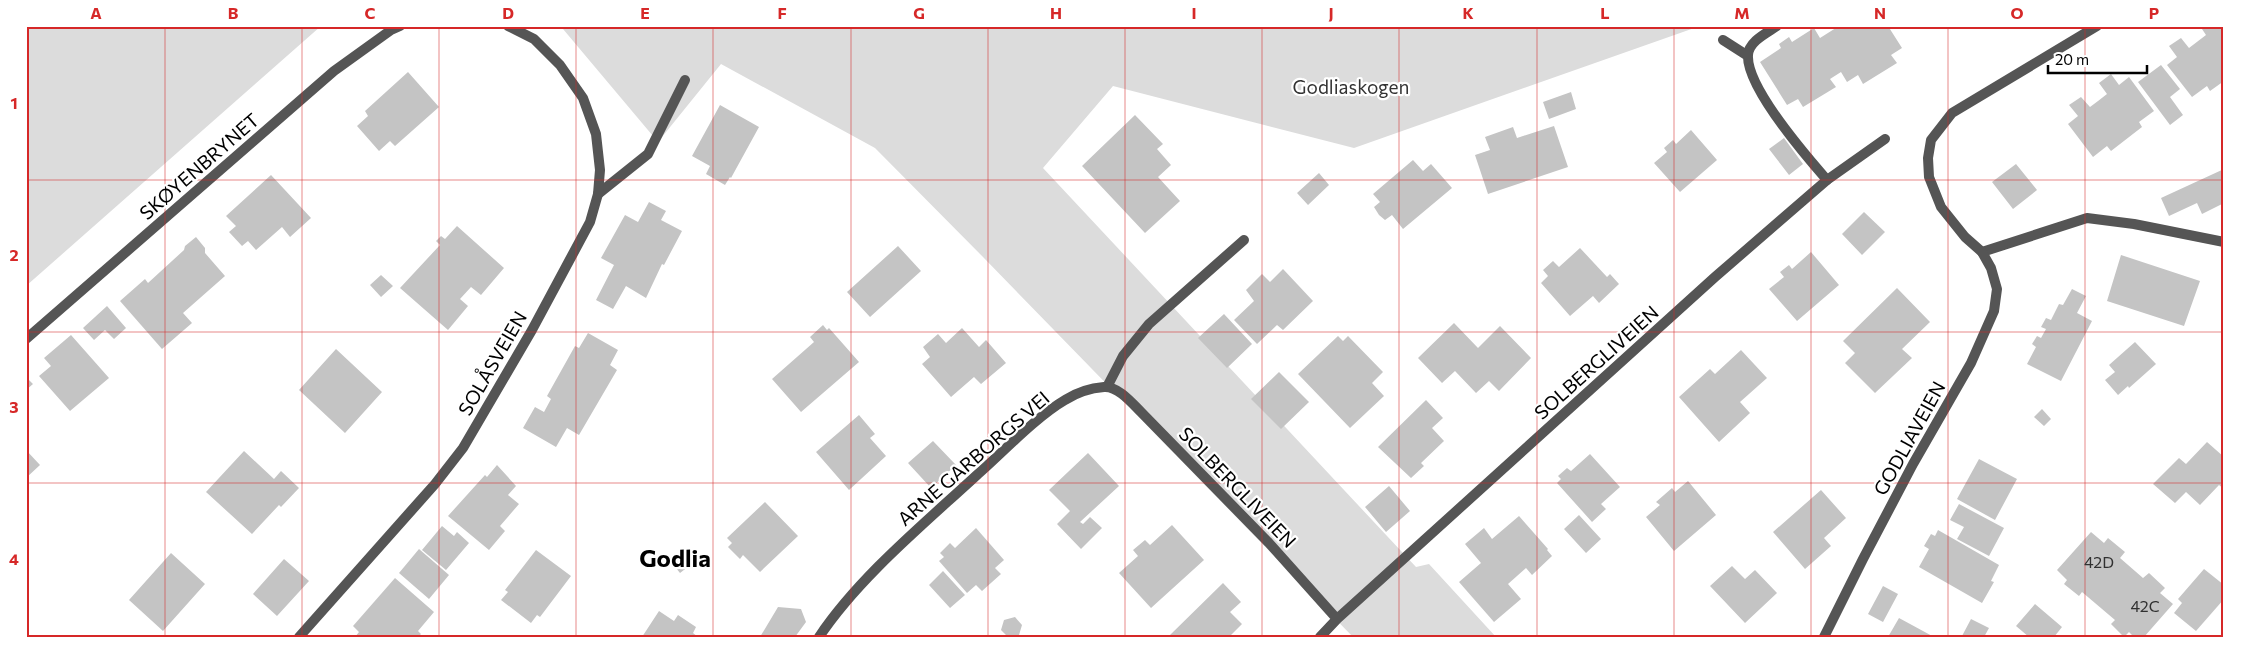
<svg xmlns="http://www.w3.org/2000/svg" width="2250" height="663" viewBox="0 0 2250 663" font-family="Commissioner,sans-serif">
  <rect width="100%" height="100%" fill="#fff"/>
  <path fill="#dcdcdc" d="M26,26H321L26,286Z
    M558,26H1700L1354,148L1113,86L1043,168L1416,567L1429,564L1496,637H1353L983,257L875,148L721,64L658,142L563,29Z"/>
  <path fill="#c4c4c4" d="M1839,26H1888L1902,48L1891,55L1897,63L1863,84L1858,75L1847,82L1841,72L1830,79L1836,87L1803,107L1798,99L1787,105L1760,62L1781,48L1779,44L1789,37L1792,42L1814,28L1820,38Z
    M2200,26H2224V81L2210,91L2207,86L2192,97L2167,65L2177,57L2169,46L2181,38L2189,48L2206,35Z
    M2161,65L2180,89L2170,97L2183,115L2170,125L2138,82Z
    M408,72L439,107L395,146L390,141L379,151L357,126L368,116L365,111Z
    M2111,74L2119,85L2129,77L2154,111L2139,122L2142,127L2111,151L2107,146L2093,157L2068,124L2078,116L2069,105L2081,97L2090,107L2098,101L2107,94L2099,83Z
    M1571,92L1576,109L1549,119L1543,102Z
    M720,105L759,127L731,178L730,177L725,185L706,174L710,166L692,156Z
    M1135,115L1163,144L1157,149L1171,165L1158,177L1180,201L1145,233L1082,166Z
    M1554,126L1568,167L1488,194L1475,155L1490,150L1485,137L1513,127L1517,138Z
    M1691,130L1717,160L1680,192L1654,163L1667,152L1664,148L1673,140L1676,144Z
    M1784,138L1803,164L1789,175L1769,149Z
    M1413,160L1423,171L1431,164L1452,188L1403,229L1392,215L1385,220L1379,215L1374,207L1380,202L1373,194Z
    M2016,164L2037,190L2013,209L1992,182Z
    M2224,169V203L2202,214L2197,203L2169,216L2161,198Z
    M1319,173L1329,185L1308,205L1297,193Z
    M271,175L311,218L290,237L282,227L256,250L248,241L242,246L229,232L236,226L226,216Z
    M649,202L666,211L661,220L682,231L664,265L662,264L646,298L626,286L613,309L596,300L614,265L601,258L625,215L638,222Z
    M1864,212L1885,232L1862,255L1842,234Z
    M457,226L504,268L481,295L471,287L460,299L468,306L448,330L400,288L440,245L436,241L441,236L445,239Z
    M196,237L205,248V253L225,276L183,313L192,323L162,349L120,301L145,279L148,283L184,250L185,246Z
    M898,246L921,271L870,317L847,292Z
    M1580,248L1607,277L1610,274L1619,284L1599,303L1593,296L1570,316L1541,283L1548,276L1543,270L1553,261L1559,267Z
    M1811,252L1839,285L1797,321L1769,289L1784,277L1780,272L1789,265L1792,269Z
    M2121,255L2200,281L2184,326L2107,301Z
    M1283,269L1313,301L1283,330L1277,325L1257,344L1234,320L1254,301L1246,290L1262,274L1270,282Z
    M381,275L393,286L381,297L370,285Z
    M1897,288L1930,322L1902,349L1912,358L1875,393L1845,363L1855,353L1843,341Z
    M2072,289L2086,296L2077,313L2092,321L2061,381L2027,364L2036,347L2032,344L2037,336L2041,338L2046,329L2041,327L2046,318L2051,320L2059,304L2063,305Z
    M107,306L126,328L114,339L105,330L94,340L83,328Z
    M1224,314L1252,344L1227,368L1198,338Z
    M1454,323L1478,348L1500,326L1531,358L1499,391L1489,381L1476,393L1455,371L1442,383L1418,358Z
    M823,325L827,330L829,328L859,362L801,412L772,379L814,342L810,337Z
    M962,328L979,347L986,340L1006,363L981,384L974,377L951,397L922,364L930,357L923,347L938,334L946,343Z
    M588,333L618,350L610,365L617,370L579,435L567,428L556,447L523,428L535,407L544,412L551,399L547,396L575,346L579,348Z
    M71,335L109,378L70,411L39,376L51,366L44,358Z
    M1338,336L1343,341L1348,336L1383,372L1372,383L1384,396L1350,428L1298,374Z
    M2135,342L2156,364L2129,388L2128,386L2118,395L2105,380L2115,372L2109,365Z
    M336,349L382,392L345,433L299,390Z
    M1741,350L1767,378L1740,402L1750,413L1719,442L1679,397L1710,369L1715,374Z
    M1279,372L1309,402L1281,429L1251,399Z
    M26,377L33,384L26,390Z
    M1426,400L1443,418L1432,428L1444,441L1421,463L1424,466L1411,478L1378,447Z
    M2042,409L2051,419L2044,426L2034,417Z
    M859,415L875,434L870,438L886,456L849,490L816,452Z
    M933,441L956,465L931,488L908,463Z
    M2207,442L2224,457V489L2219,485L2200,505L2186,492L2175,503L2153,484L2179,458L2186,464Z
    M26,450L40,465L26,478Z
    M244,451L274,479L281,471L299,488L281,507L279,505L252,534L206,492Z
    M1088,453L1119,486L1080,522L1083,524L1090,517L1102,528L1081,549L1057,524L1070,511L1049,490Z
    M1590,454L1620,487L1601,504L1606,509L1592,522L1557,483L1561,479L1558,476L1567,468L1571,471Z
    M1979,459L2017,479L1995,520L1957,499Z
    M497,465L516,486L508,495L519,504L500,526L505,531L489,550L448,516L485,475L487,477Z
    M1688,481L1716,515L1674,551L1646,517L1660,505L1656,502L1672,488L1675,492Z
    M1389,486L1410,511L1386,532L1365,507Z
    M1821,490L1846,518L1824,538L1831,546L1805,569L1773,532Z
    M765,502L798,536L760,572L743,555L740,559L728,547L732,543L727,538Z
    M1959,504L2004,528L1989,556L1957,539L1964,527L1950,520Z
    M1579,515L1601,539L1586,553L1564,529Z
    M1519,516L1548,549L1547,550L1552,556L1532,575L1526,568L1508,584L1521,599L1494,622L1459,582L1481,563L1465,544L1484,528L1492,539Z
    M1172,525L1204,560L1151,608L1119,573L1138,556L1133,550L1145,540L1150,545Z
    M442,526L454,536L457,532L469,543L446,570L422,550Z
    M976,528L1004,560L995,568L1001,574L982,591L976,585L967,593L939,561L944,557L940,553L950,543L955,548Z
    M1938,530L1999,565L1991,581L1994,582L1982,603L1919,567L1929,549L1924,546L1931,534L1935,536Z
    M2091,532L2104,543L2108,538L2125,552L2120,558L2143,578L2149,573L2165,588L2160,593L2173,604L2144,637H2134L2129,632L2124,637L2111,624L2115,620L2082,592L2079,596L2064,584L2067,580L2057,570Z
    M419,549L449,575L429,599L399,573Z
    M536,550L571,576L540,617L537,615L531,623L501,600L508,592L505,590Z
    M171,553L205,584L163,631L129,600Z
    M680,556L689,566L680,573L672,563Z
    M284,559L309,581L277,616L253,594Z
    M1732,566L1745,579L1755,570L1777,593L1745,623L1710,586Z
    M2204,569L2224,585V599L2196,631L2174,613L2182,603L2178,599Z
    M943,571L965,595L950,608L929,585Z
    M395,578L434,612L418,631L421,634L418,637H355L359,632L353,626Z
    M1223,583L1241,602L1230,612L1242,624L1229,637H1171L1170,635Z
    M1883,586L1898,594L1883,622L1868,614Z
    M2035,604L2062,627L2054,637H2029L2016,626Z
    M778,607L801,609L806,622L795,637H760Z
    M659,611L674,621L678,615L696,627L693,633L698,637H642Z
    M1015,617L1022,625L1019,635L1008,637L1001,630L1004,620Z
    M1899,618L1934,637H1888Z
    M1971,619L1989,628L1984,637L1962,636Z"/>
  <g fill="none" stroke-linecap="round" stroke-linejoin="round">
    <path stroke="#555" stroke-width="10" d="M1777,26C1767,33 1749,41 1748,55C1746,87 1806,156 1827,180
      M1723,40L1748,56
      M598,194L648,154L685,80
      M1982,252L2087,218L2134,224L2224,242
      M1107,387L1123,356L1149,324L1244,240"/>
    <path stroke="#555" stroke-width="10" d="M26,339L334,71L391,30L400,26
      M299,637L435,484L463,448L532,330L590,222L598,194L600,170L596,134L583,98L560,65L534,39L508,26
      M819,637C859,577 925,523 978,474C1003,452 1036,417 1065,400C1076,393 1091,388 1104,387C1118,386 1132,403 1141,412L1269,543L1337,619
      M1320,637L1337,619L1715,277L1827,180L1885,139
      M1824,637L1863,559L1913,464L1971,363L1994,311L1997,289L1991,268L1982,252L1965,237L1941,207L1929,177L1928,158L1931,140L1952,113L2097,26"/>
  </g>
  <path fill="none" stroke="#d62828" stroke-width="1" stroke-opacity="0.55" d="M165,26V637M302,26V637M439,26V637M576,26V637M713,26V637M851,26V637M988,26V637M1125,26V637M1262,26V637M1399,26V637M1537,26V637M1674,26V637M1811,26V637M1948,26V637M2085,26V637M26,180H2224M26,332H2224M26,483H2224"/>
  <g text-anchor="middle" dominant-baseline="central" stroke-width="4.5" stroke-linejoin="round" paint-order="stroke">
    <g font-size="16" fill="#313131">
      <text x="2099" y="561">42D</text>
      <text x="2145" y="605">42C</text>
    </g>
    <g font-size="19" fill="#333" stroke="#fff">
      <text x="1351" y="86">Godliaskogen</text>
    </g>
    <g font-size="19" fill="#000" stroke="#fff">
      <text transform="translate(199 166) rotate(-41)">SKØYENBRYNET</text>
      <text transform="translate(1596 362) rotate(-42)">SOLBERGLIVEIEN</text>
      <text transform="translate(492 363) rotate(-60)">SOLÅSVEIEN</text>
      <text transform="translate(1909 438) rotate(-61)">GODLIAVEIEN</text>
      <text transform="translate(973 458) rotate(-41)">ARNE GARBORGS VEI</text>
      <text transform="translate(1238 487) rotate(46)">SOLBERGLIVEIEN</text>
    </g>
    <g font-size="24" font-weight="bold" fill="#000" stroke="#fff">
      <text x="675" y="557">Godlia</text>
    </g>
  </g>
  <rect width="2250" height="663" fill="none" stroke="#ffffff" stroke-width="55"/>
  <path d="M2048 65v8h99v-8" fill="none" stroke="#000000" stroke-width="2.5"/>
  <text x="2055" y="65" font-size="15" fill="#000000" stroke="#ffffff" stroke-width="4" paint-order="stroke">20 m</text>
  <rect x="28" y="28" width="2194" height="608" fill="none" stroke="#d62828" stroke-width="2"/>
  <g font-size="16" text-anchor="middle" font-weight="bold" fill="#d62828">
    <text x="96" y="19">A</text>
    <text x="233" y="19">B</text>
    <text x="370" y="19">C</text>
    <text x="508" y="19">D</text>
    <text x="645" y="19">E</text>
    <text x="782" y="19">F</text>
    <text x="919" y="19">G</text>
    <text x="1056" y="19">H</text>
    <text x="1194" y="19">I</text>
    <text x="1331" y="19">J</text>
    <text x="1468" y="19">K</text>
    <text x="1605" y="19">L</text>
    <text x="1742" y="19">M</text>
    <text x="1880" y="19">N</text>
    <text x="2017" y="19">O</text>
    <text x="2154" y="19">P</text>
    <text x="14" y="109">1</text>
    <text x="14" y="261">2</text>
    <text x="14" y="413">3</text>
    <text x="14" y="565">4</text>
  </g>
</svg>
